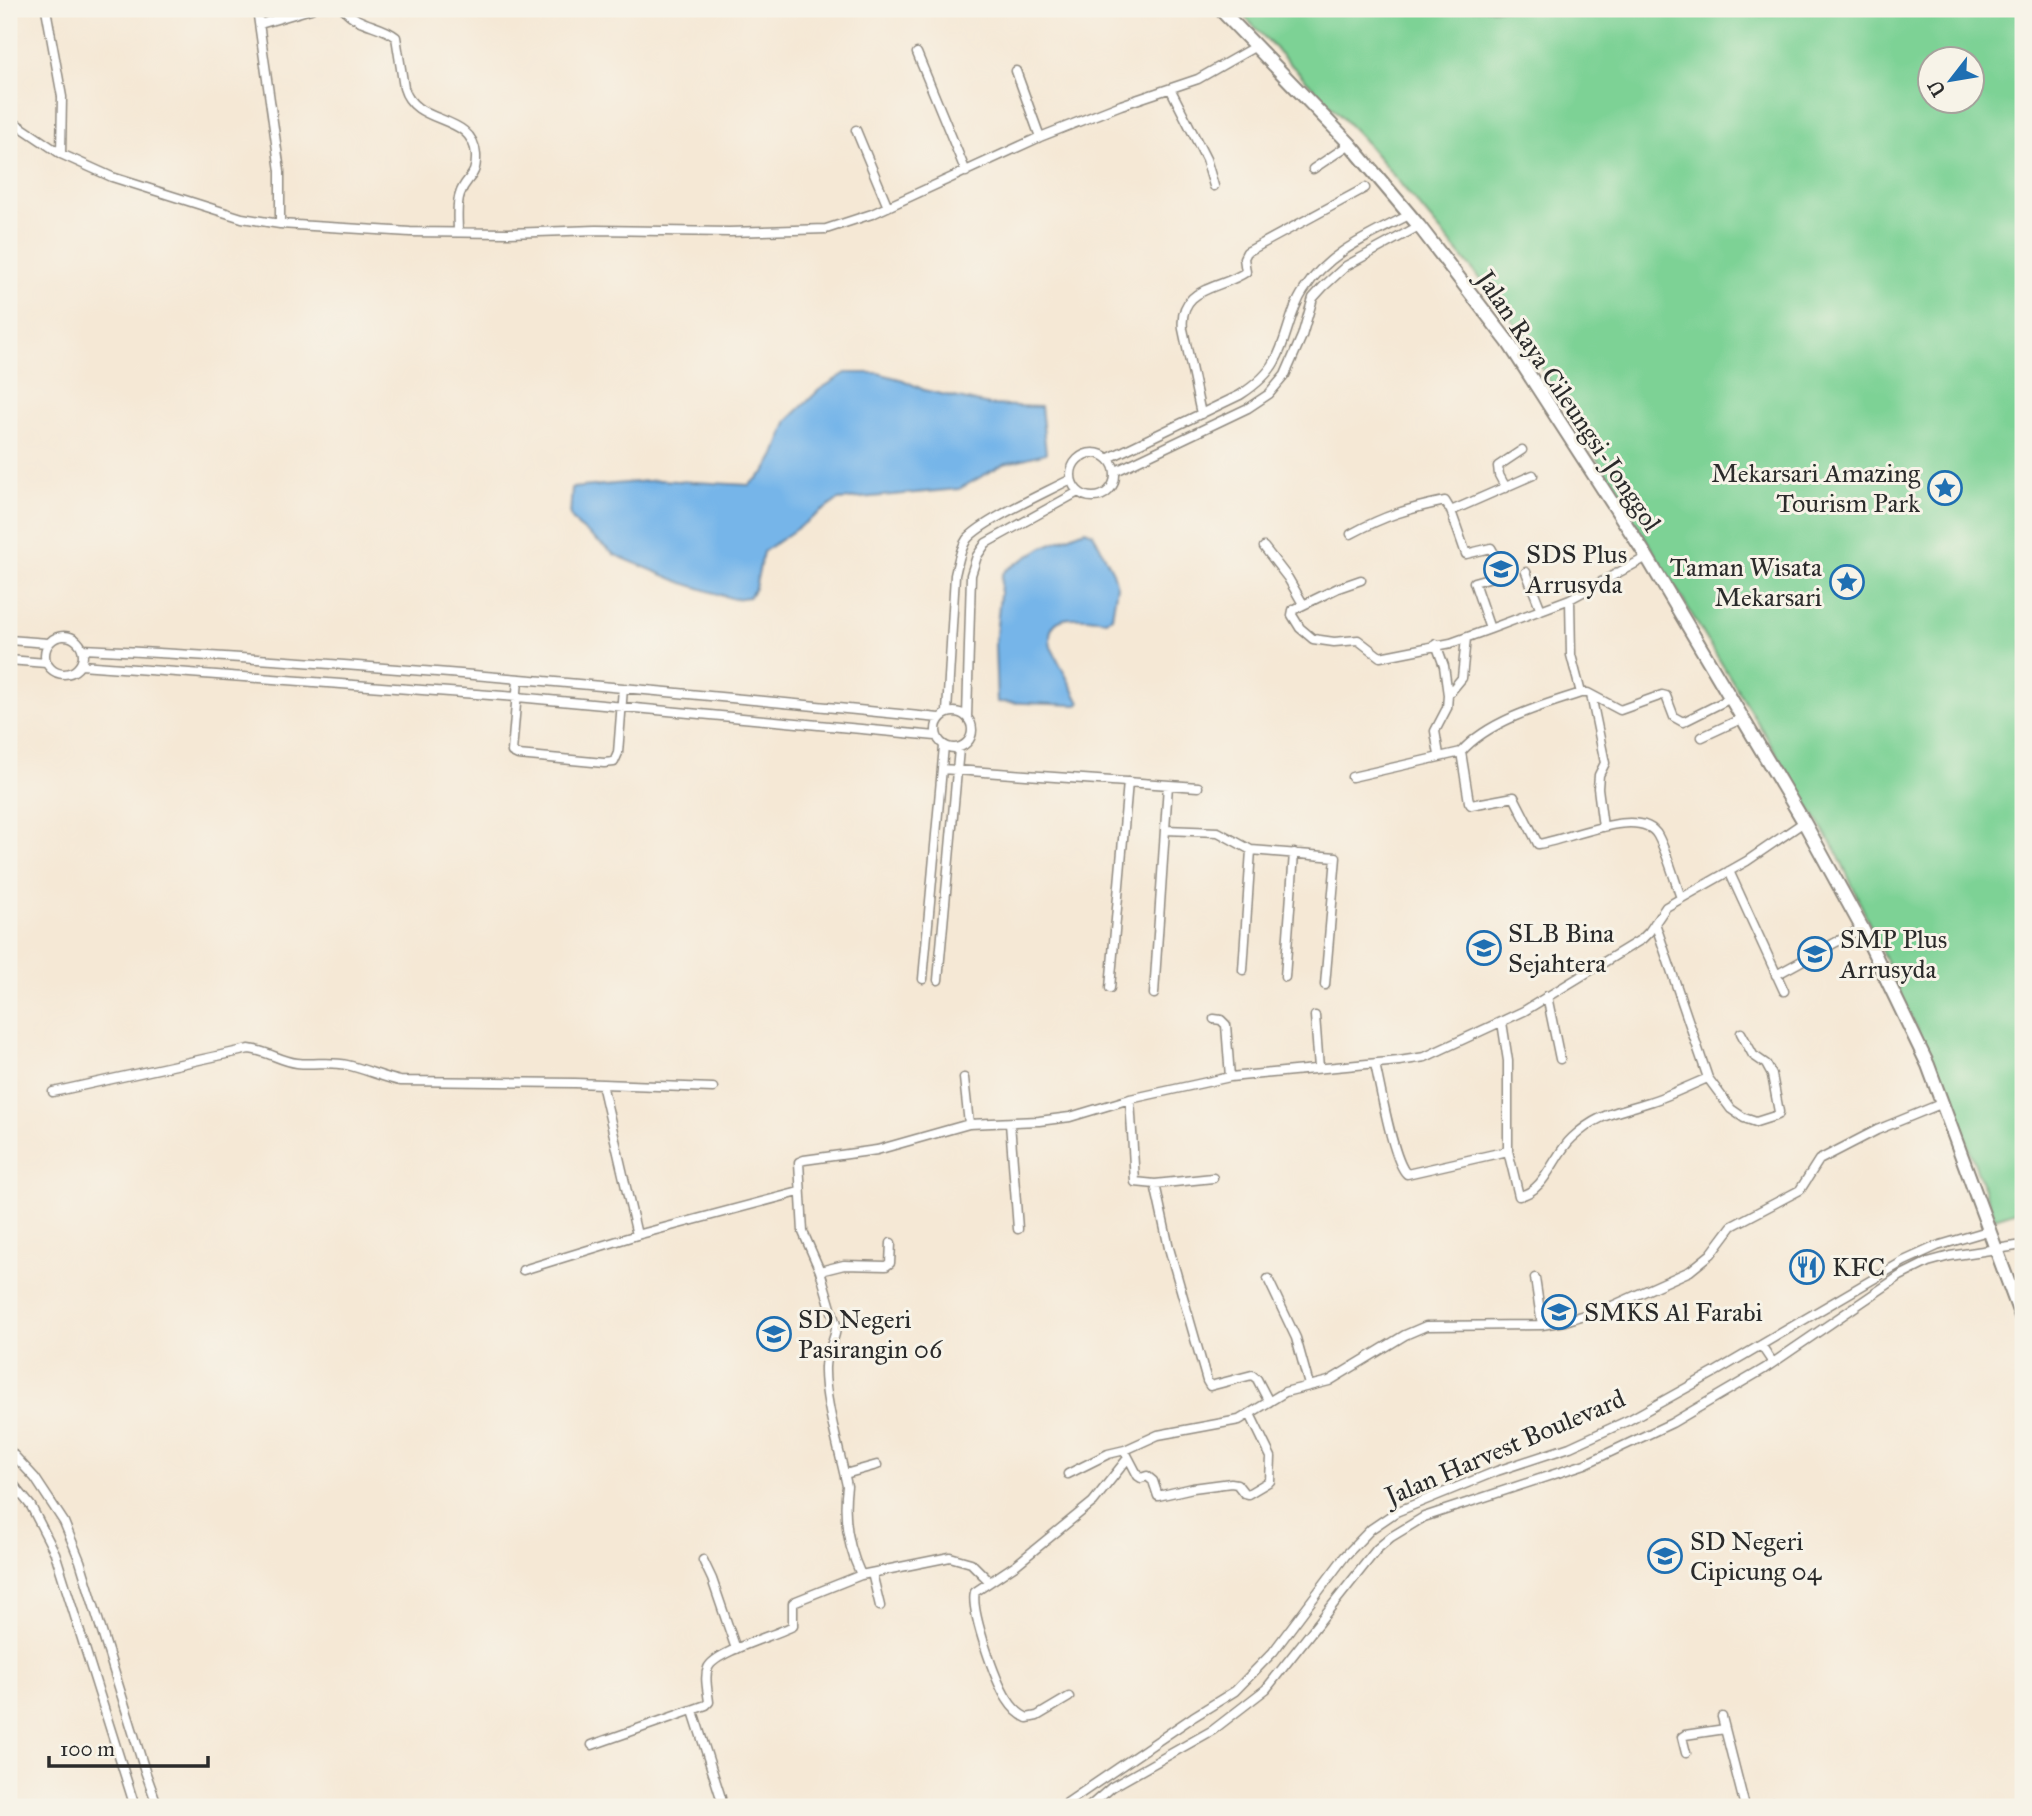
<svg xmlns="http://www.w3.org/2000/svg" width="2032" height="1816" viewBox="0 0 2032 1816" font-family="'IM FELL Great Primer',serif">
  <rect width="100%" height="100%" fill="#f7f3e8"/>
  <filter id="ink" filterUnits="userSpaceOnUse"><feTurbulence type="fractalNoise" baseFrequency=".0143" numOctaves="2"/><feDisplacementMap in="SourceGraphic" scale="14" xChannelSelector="R" yChannelSelector="G"/><feConvolveMatrix kernelMatrix="1 2 1 2 8 2 1 2 1" color-interpolation-filters="sRGB"/></filter>
  <filter id="wash" filterUnits="userSpaceOnUse"><feTurbulence type="fractalNoise" baseFrequency=".00686" numOctaves="4" result="noise"/><feDisplacementMap in="SourceGraphic" scale="28" xChannelSelector="R" yChannelSelector="G"/><feGaussianBlur stdDeviation="1.57" result="paint"/><feColorMatrix in="noise" values="0 0 0 0 0 0 0 0 0 0 0 0 0 0 0 0 0 1.4 0 .05"/><feComposite in="paint" operator="in"/></filter>
  <g filter="url(#wash)">
    <rect width="100%" height="100%" fill="#f5e8d5"/>
    <path fill="#7dd295" stroke="#547e60" stroke-width="2" fill-rule="evenodd" d="M1237,9H2023V1209L1995,1218L1963,1133L1839,856L1504,307L1362,138ZM1930,60H1972V102H1930Z"/>
    <path fill="#76b5e9" stroke="#50708a" stroke-width="2" d="M846,373H878L903,380L924,390L989,405L1041,407L1046,453L1004,464L959,489L838,500L763,552L755,588L749,597L734,599L683,583L615,555L578,526L570,516L572,488L659,480L749,485L765,472L775,455L788,420L819,390Z
      M1085,530L1093,533L1113,572L1117,586L1112,617L1106,620C1082,618 1043,609 1051,647L1080,703L1077,705L997,702L995,645L1002,575L1006,570L1043,547Z"/>
  </g>
  <g filter="url(#ink)">
    <g fill="none" stroke-linecap="round" stroke-linejoin="round">
      <g stroke="#908a80" stroke-width="11">
        <path id="street" d="M46,9L62,97L61,154
          M257,9L280,171V224
          M344,9C358,26 380,24 396,37L404,88C415,127 473,112 476,155C477,179 466,176 460,194C456,205 458,220 458,232
          M260,24L311,9
          M917,53L966,172
          M1016,71L1040,137
          M1171,90L1206,159L1214,186
          M9,119L61,154L112,177L242,218L280,224L410,232L509,233L596,230L729,232L826,229L872,214L1040,137L1121,105L1198,79L1256,46
          M856,130L888,207
          M1313,169L1350,144
          M1201,414L1183,329C1178,286 1220,290 1246,272L1244,258L1247,252L1365,188
          M1071 475a22 22 0 1 1 44 0a22 22 0 1 1-44 0Z
          M1109,458L1240,395C1254,386 1267,376 1275,361C1287,341 1289,312 1304,290C1328,252 1371,235 1409,215
          M1116,471L1248,408L1269,394L1285,375L1302,336L1313,298L1323,287L1346,266L1419,226
          M1506,488L1499,475L1498,466L1522,450
          M1351,534C1386,515 1407,509 1445,501L1451,511
          M1264,547L1288,578L1303,604
          M1526,572L1541,610
          M1361,580L1338,588L1293,610L1292,615L1300,628L1313,639L1334,642L1358,640L1380,657L1451,643L1490,629L1570,599L1647,557
          M1490,629L1474,582L1499,575L1503,570L1491,548L1466,554L1451,511L1533,475
          M45 655a19 19 0 1 1 38 0a19 19 0 1 1-38 0Z
          M9,640L48,643
          M1436,644L1444,666L1448,695
          M83,649C369,663 654,690 939,718
          M9,660L46,663
          M81,665L517,697L936,736
          M518,680L512,752L518,755L604,763L614,762L618,753L623,688
          M1581,693H1588L1620,710L1662,695L1666,696L1674,717L1683,722L1731,698
          M1591,695L1605,763L1599,775L1598,788L1603,827
          M936 730a18 18 0 1 1 36 0a18 18 0 1 1-36 0Z
          M947,712L955,575C958,563 960,549 967,539C982,521 1047,492 1071,479
          M967,717L971,575L977,556L986,543L1078,492
          M1702,737L1743,718
          M1461,752L1469,802L1471,805L1514,797L1538,844C1566,841 1641,804 1658,836C1668,855 1674,878 1681,898
          M1439,755L1435,731L1447,708L1448,695L1462,678L1466,638
          M942,769L1198,787
          M1352,777L1461,752C1488,721 1543,705 1581,693L1571,655L1570,599
          M1165,830L1218,832L1251,850L1336,857L1325,985
          M1729,871L1784,991
          M1655,923L1708,1078L1731,1109L1744,1118L1756,1122L1778,1115L1779,1112L1772,1075L1766,1064L1753,1055L1741,1033
          M1243,970L1251,850
          M1776,975L1862,928
          M1285,977L1294,853
          M923,979L944,746
          M938,980L959,749
          M1110,988L1128,782
          M1154,994L1168,785
          M1547,996L1560,1059
          M1315,1016L1319,1068
          M1214,1019L1221,1020L1226,1025L1230,1077
          M1502,1022L1508,1061V1151L1519,1196C1545,1192 1554,1154 1572,1138C1599,1113 1616,1113 1649,1102C1669,1096 1688,1086 1708,1078
          M1375,1064C1380,1085 1393,1162 1407,1174L1508,1151
          M964,1078L969,1124
          M602,1084L637,1235
          M53,1092L249,1049C268,1051 280,1061 297,1063C314,1065 330,1061 347,1065C365,1069 382,1077 400,1081L575,1083L713,1088
          M1130,1099L1135,1182L1155,1184L1213,1178
          M1010,1123L1018,1229
          M1155,1184L1169,1248L1207,1381L1210,1386L1252,1375L1257,1379L1269,1402
          M523,1270L637,1235L799,1192
          M820,1271L844,1265L886,1266L890,1263L891,1243
          M1535,1278L1542,1325
          M1268,1279L1296,1338L1309,1385
          M1761,1345L1773,1363
          M9,1450L35,1478L64,1522L80,1561L145,1771L158,1807
          M1127,1455L1138,1476L1141,1478L1147,1476L1153,1481L1158,1496L1193,1488L1231,1483L1237,1484L1244,1493L1248,1494L1270,1481L1271,1457L1250,1414
          M1128,1458L1093,1502L1017,1564L990,1582L971,1563L950,1557L861,1575C848,1547 843,1516 847,1486C840,1452 824,1400 825,1367C825,1352 837,1340 836,1325L820,1271L803,1232L799,1162L804,1160L877,1150L969,1124L1039,1121L1070,1117L1130,1099L1230,1077L1399,1061L1425,1057L1524,1011L1642,939L1649,932L1666,907L1747,861L1804,822
          M845,1474L877,1465
          M1068,1474L1108,1454L1125,1450L1158,1435L1239,1420L1285,1392L1329,1381L1405,1335L1426,1326L1542,1325L1565,1321L1610,1307L1690,1271L1711,1254L1732,1226L1800,1190L1819,1160L1877,1130L1943,1103
          M9,1479L31,1506L55,1553L135,1807
          M703,1560L712,1579L736,1649
          M872,1573L880,1606
          M990,1582L975,1592C970,1611 996,1682 1007,1699C1012,1707 1018,1714 1027,1718L1037,1716L1069,1697
          M693,1711L721,1798
          M1722,1717L1745,1807
          M592,1745L706,1705L709,1702C708,1692 704,1677 708,1668C714,1652 776,1635 793,1626V1603L796,1601L861,1575
          M1686,1753L1682,1737L1685,1735L1725,1729
          M1774,1803L1775,1807
          M1061,1807L1193,1717L1235,1691L1273,1652L1345,1556L1371,1529L1396,1512L1497,1471L1570,1447L1629,1420L1715,1372L1904,1261L1937,1246L1991,1230
          M1089,1807L1112,1787L1213,1730L1266,1689L1377,1549L1391,1537L1424,1517L1585,1464L1672,1423L1764,1369L1900,1276L1928,1262L1950,1256L2023,1245"/>
      </g>
      <g stroke="#908a80" stroke-width="16">
        <path id="primary" d="M1220,9L1350,144L1419,226L1508,342L1647,557L1804,822L1862,928L1928,1065L2023,1322"/>
      </g>
      <use href="#street" stroke="#fff" stroke-width="8"/>
      <use href="#primary" stroke="#fff" stroke-width="12"/>
    </g>
  </g>
  <defs>
    <g id="sight-ring" transform="scale(1.75)"><circle r="9.5" fill="#f7f3e8" stroke="#1f6fb2" stroke-width="1.5"/><path d="M0-6L1.8-2.2L6-1.7L2.9 1.2L3.7 5.4L0 3.3L-3.7 5.4L-2.9 1.2L-6-1.7L-1.8-2.2Z" fill="#1f6fb2"/></g>
    <g id="school-ring" transform="scale(1.75)"><circle r="9.5" fill="#f7f3e8" stroke="#1f6fb2" stroke-width="1.5"/><path d="M0-5L7-2L0 1L-7-2ZM-4 1L0 2.5L4 1V4Q0 6-4 4Z" fill="#1f6fb2"/></g>
    <g id="restaurant-ring" transform="scale(1.75)"><circle r="9.5" fill="#f7f3e8" stroke="#1f6fb2" stroke-width="1.5"/><path d="M-5-6h1v4h1v-4h1v4h1v-4h1v5L-1.5 .5V6h-2V.5L-5-1ZM5-6V6H3V1.5H1.5Q1.5-4 5-6Z" fill="#1f6fb2"/></g>
  </defs>
  <g fill-rule="evenodd">
    <use href="#sight-ring" x="1945" y="488"/>
    <use href="#school-ring" x="1501" y="569"/>
    <use href="#sight-ring" x="1847" y="582"/>
    <use href="#school-ring" x="1484" y="948"/>
    <use href="#school-ring" x="1815" y="954"/>
    <use href="#restaurant-ring" x="1807" y="1267"/>
    <use href="#school-ring" x="1559" y="1312"/>
    <use href="#school-ring" x="774" y="1334"/>
    <use href="#school-ring" x="1665" y="1556"/>
  </g>
  <g text-anchor="middle" dominant-baseline="central" stroke-width="6" stroke-linejoin="round" paint-order="stroke">
    <g font-size="26" fill="#2b2b2b" stroke="#f7f3e8">
      <text transform="translate(1569 401) rotate(56)">Jalan Raya Cileungsi-Jonggol</text>
      <text transform="translate(1505 1447) rotate(-23)">Jalan Harvest Boulevard</text>
    </g>
    <g font-size="26" fill="#2b2b2b" stroke="#f7f3e8" text-anchor="start">
      <text x="1920" y="473" text-anchor="end">Mekarsari Amazing<tspan x="1920" dy="30">Tourism Park</tspan></text>
      <text x="1526" y="554">SDS Plus<tspan x="1526" dy="30">Arrusyda</tspan></text>
      <text x="1822" y="567" text-anchor="end">Taman Wisata<tspan x="1822" dy="30">Mekarsari</tspan></text>
      <text x="1508" y="933">SLB Bina<tspan x="1508" dy="30">Sejahtera</tspan></text>
      <text x="1840" y="939">SMP Plus<tspan x="1840" dy="30">Arrusyda</tspan></text>
      <text x="1832" y="1267">KFC</text>
      <text x="1584" y="1312">SMKS Al Farabi</text>
      <text x="798" y="1319">SD Negeri<tspan x="798" dy="30">Pasirangin 06</tspan></text>
      <text x="1690" y="1541">SD Negeri<tspan x="1690" dy="30">Cipicung 04</tspan></text>
    </g>
  </g>
  <rect width="2032" height="1816" fill="none" stroke="#f7f3e8" stroke-width="35"/>
  <g transform="translate(1951 80) rotate(239)"><circle r="33" fill="#f7f3e8" stroke="#a5a39c" stroke-width="2"/>
  <path d="M0-5L12 26L0 18L-12 26Z" fill="#1f6fb2"/>
  <text y="-10" font-size="19" font-weight="bold" text-anchor="middle" fill="#2b2b2b">U</text>
  </g>
  <path d="M49 1756v10h159v-10" fill="none" stroke="#2b2b2b" stroke-width="3.5"/>
  <text x="60" y="1756" font-size="21" fill="#2b2b2b" stroke="#f7f3e8" stroke-width="5" paint-order="stroke">100 m</text>
</svg>
